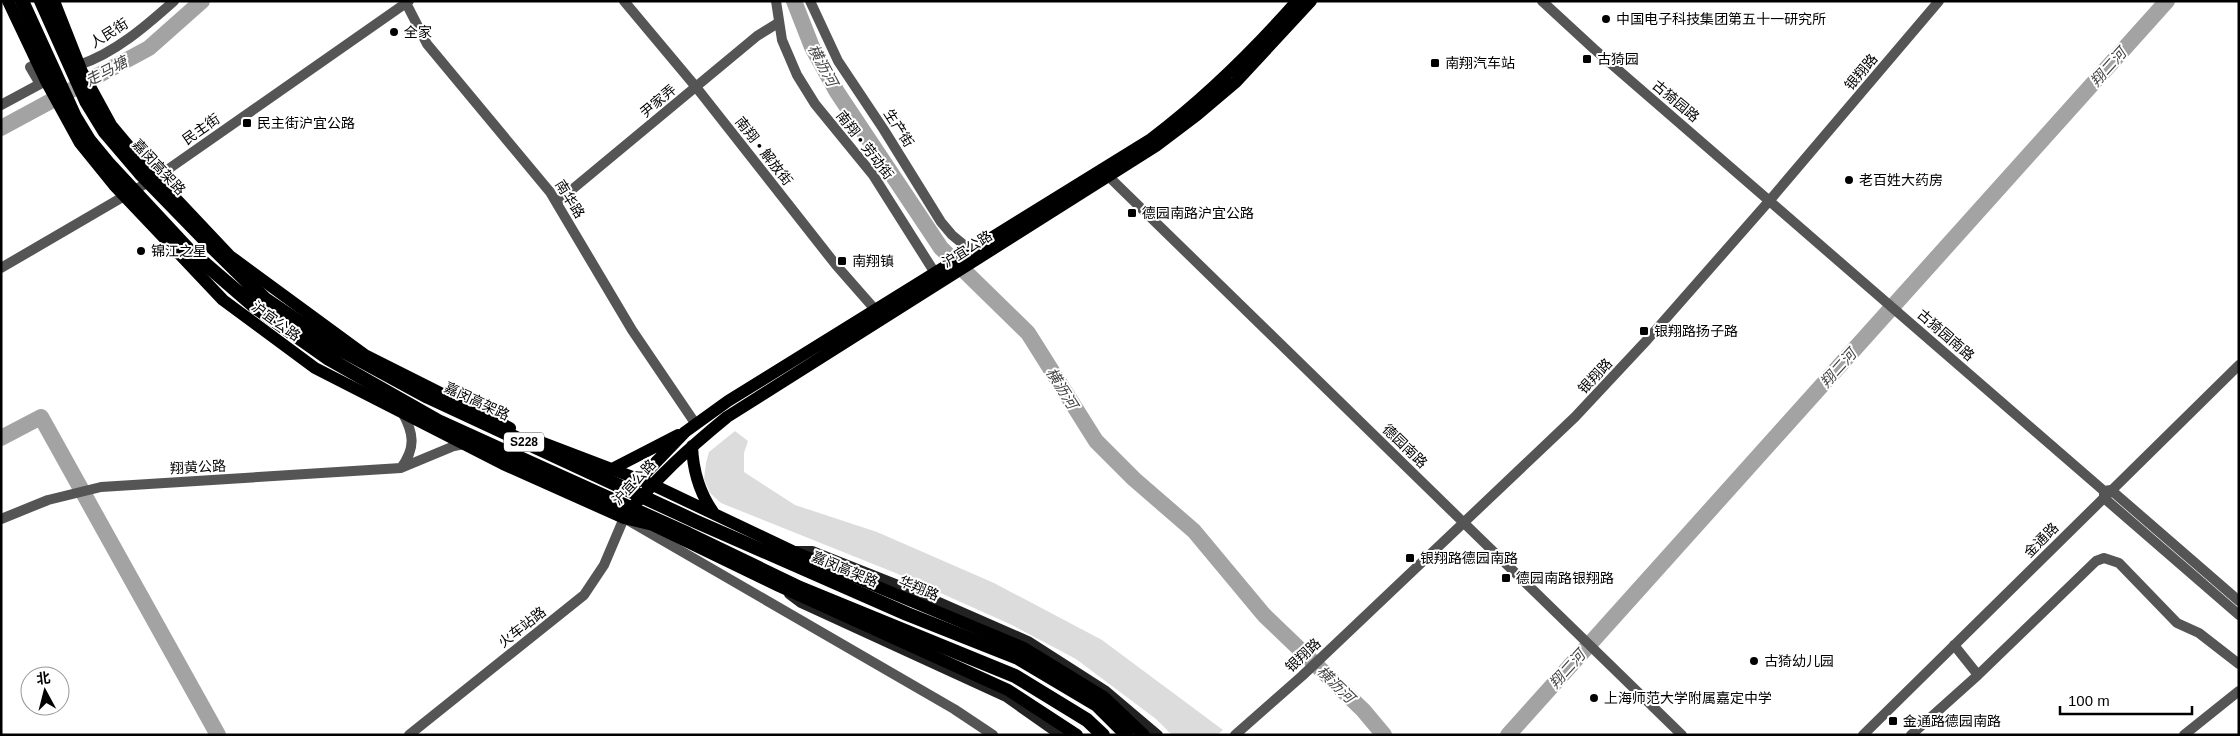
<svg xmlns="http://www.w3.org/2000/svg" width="2240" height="736" viewBox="0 0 2240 736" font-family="Arial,'Noto Sans SC',sans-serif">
  <rect width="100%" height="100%" fill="#fff"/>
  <path fill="#dcdcdc" d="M735,431L748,441L744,453V472L795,505L877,532L994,583L1102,640L1223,730L1217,735H1172L1156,719L1076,659L1012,625L898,574L721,503L710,493L704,479L706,463L709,452Z"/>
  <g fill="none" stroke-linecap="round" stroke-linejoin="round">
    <path stroke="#a3a3a3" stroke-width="16" d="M794,1L812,47L837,92L941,248L1028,333L1096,441L1134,479L1194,531L1264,615L1363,710L1384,735
      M1,128L149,48L202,1
      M1,438L41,417L218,735
      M1508,735L2167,1"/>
    <path stroke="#555" stroke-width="10" d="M405,1L427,44L550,192L632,330L695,423
      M624,1L696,87L836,265L879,314
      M776,1L782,40L797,75L815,104L873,175L935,273
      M810,1L838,61L884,130L941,222L952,235L975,254
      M79,65C115,53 146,26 174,1
      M1,105L40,84L30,67L37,63
      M557,202L757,36L778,23
      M1,268L157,177L409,1
      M1464,523L1682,735
      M1978,675L2096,561L2104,558L2119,563L2177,623L2199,633L2239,664
      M409,735L584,595L604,565L624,518L954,709L993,735
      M1863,735L2239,365
      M1911,735L1978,675L1954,645
      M2184,735L2239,691"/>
    <path stroke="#555" stroke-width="10" d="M1542,1L1594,49L2104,491L2111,490L2239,601
      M1103,171L1464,523
      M402,412C414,433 416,448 401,468L454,446L464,444
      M2104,491V498L2239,615
      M1,519L48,500L101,487L401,468
      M1235,735L1302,676L1575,417L1647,340L1770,200L1939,1"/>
    <path stroke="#222" stroke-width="10" d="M795,551H812L923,595L1028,641L1106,691L1158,735
      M789,594L801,603L1006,697L1060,735"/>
    <path stroke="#000" stroke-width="12" d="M8,1L46,81L80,143L114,185L223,300L315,368L503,464L624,518L653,525L779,586L1008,690L1077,735
      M54,1L82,72L111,125L147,168L230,256L365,355L510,428
      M533,439L651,484L792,551L1024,648L1104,697L1144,735
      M692,446C693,471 699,492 713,512
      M612,469L678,435
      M634,485L685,432L728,401L1151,139C1205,98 1252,52 1297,1
      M625,516C657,477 688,449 727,417L1156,146L1197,115L1236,82L1311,1"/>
    <path stroke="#000" stroke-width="14" d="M22,1L75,117L89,140L108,163L188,249L255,307L329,359L440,422L688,534L800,588L1015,676L1087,720L1103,735
      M41,1L86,101L105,132L140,173L213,248L265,299L336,347L428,397L697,522L907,614L1018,658L1097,705L1127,735"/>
  </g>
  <g fill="#000" stroke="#fff" stroke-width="2">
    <circle cx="1606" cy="19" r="5"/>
    <circle cx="394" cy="32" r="5"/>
    <rect x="1582" y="54" width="10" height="10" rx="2.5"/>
    <rect x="1430" y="58" width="10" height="10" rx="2.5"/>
    <rect x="242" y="118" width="10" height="10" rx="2.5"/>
    <circle cx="1849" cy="180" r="5"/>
    <rect x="1127" y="208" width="10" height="10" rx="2.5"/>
    <circle cx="141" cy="251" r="5"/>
    <rect x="837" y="256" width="10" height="10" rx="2.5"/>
    <rect x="1639" y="326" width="10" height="10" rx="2.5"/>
    <rect x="1405" y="553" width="10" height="10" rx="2.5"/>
    <rect x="1501" y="573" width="10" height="10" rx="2.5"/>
    <circle cx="1754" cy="661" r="5"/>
    <circle cx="1594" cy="698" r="5"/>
    <rect x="1888" y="716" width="10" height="10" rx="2.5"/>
  </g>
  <g text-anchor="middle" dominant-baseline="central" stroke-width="4" stroke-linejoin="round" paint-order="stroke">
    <rect fill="#fff" stroke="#4c4c4c" stroke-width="1" x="504" y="432.5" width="40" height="19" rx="4"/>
    <g font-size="12" font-weight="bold" fill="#000">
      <text x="524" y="442">S228</text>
    </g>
    <g font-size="14" fill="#000" stroke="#fff" text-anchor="start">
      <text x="1616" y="19">中国电子科技集团第五十一研究所</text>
      <text x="404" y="32">全家</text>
      <text x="1597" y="59">古猗园</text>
      <text x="1445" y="63">南翔汽车站</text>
      <text x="257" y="123">民主街沪宜公路</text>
      <text x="1859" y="180">老百姓大药房</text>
      <text x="1142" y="213">德园南路沪宜公路</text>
      <text x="151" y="251">锦江之星</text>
      <text x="852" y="261">南翔镇</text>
      <text x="1654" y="331">银翔路扬子路</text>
      <text x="1420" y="558">银翔路德园南路</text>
      <text x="1516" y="578">德园南路银翔路</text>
      <text x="1764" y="661">古猗幼儿园</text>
      <text x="1604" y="698">上海师范大学附属嘉定中学</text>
      <text x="1903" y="721">金通路德园南路</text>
    </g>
    <g font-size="14" fill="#000" stroke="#fff">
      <text transform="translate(109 33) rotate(-32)">人民街</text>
      <text transform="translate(1861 72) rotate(-50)">银翔路</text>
      <text transform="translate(658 101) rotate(-40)">尹家弄</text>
      <text transform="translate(1676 101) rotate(40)">古猗园路</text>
      <text transform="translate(899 128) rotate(57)">生产街</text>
      <text transform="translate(201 129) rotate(-35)">民主街</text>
      <text transform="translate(865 145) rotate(52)">南翔 • 劳动街</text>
      <text transform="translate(764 151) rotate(52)">南翔 • 解放街</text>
      <text transform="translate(159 167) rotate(47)">嘉闵高架路</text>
      <text transform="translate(570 199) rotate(58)">南华路</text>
      <text transform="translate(967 249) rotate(-32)">沪宜公路</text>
      <text transform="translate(276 321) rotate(36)">沪宜公路</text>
      <text transform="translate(1946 335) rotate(41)">古猗园南路</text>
      <text transform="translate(1595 376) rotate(-47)">银翔路</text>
      <text transform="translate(477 401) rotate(25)">嘉闵高架路</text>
      <text transform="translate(1405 446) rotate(44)">德园南路</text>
      <text transform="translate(198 467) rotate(-3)">翔黄公路</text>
      <text transform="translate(634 482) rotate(-47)">沪宜公路</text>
      <text transform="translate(2041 540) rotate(-45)">金通路</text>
      <text transform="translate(845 569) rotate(23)">嘉闵高架路</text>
      <text transform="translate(919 588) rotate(23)">华翔路</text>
      <text transform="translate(522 627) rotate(-38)">火车站路</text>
      <text transform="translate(1303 655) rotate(-43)">银翔路</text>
    </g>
    <g font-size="15" font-style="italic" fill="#444" stroke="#fff">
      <text transform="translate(823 65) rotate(62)">横沥河</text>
      <text transform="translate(2108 67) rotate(-48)">翔二河</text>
      <text transform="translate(106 71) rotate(-28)">走马塘</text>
      <text transform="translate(1838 368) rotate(-48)">翔二河</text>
      <text transform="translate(1062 388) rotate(58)">横沥河</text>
      <text transform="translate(1567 669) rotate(-48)">翔二河</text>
      <text transform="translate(1336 684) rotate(44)">横沥河</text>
    </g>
  </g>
  <rect width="2240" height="736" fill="none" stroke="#000000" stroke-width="5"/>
  <g transform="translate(45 691) rotate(353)"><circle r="24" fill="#ffffff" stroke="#999999"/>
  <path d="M0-4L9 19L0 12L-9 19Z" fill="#000000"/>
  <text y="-8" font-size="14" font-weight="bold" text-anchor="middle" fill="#000000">北</text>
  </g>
  <path d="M2060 706v8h132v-8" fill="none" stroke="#000000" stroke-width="2.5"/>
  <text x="2068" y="706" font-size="15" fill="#000000" stroke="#ffffff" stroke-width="4" paint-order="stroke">100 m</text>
</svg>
